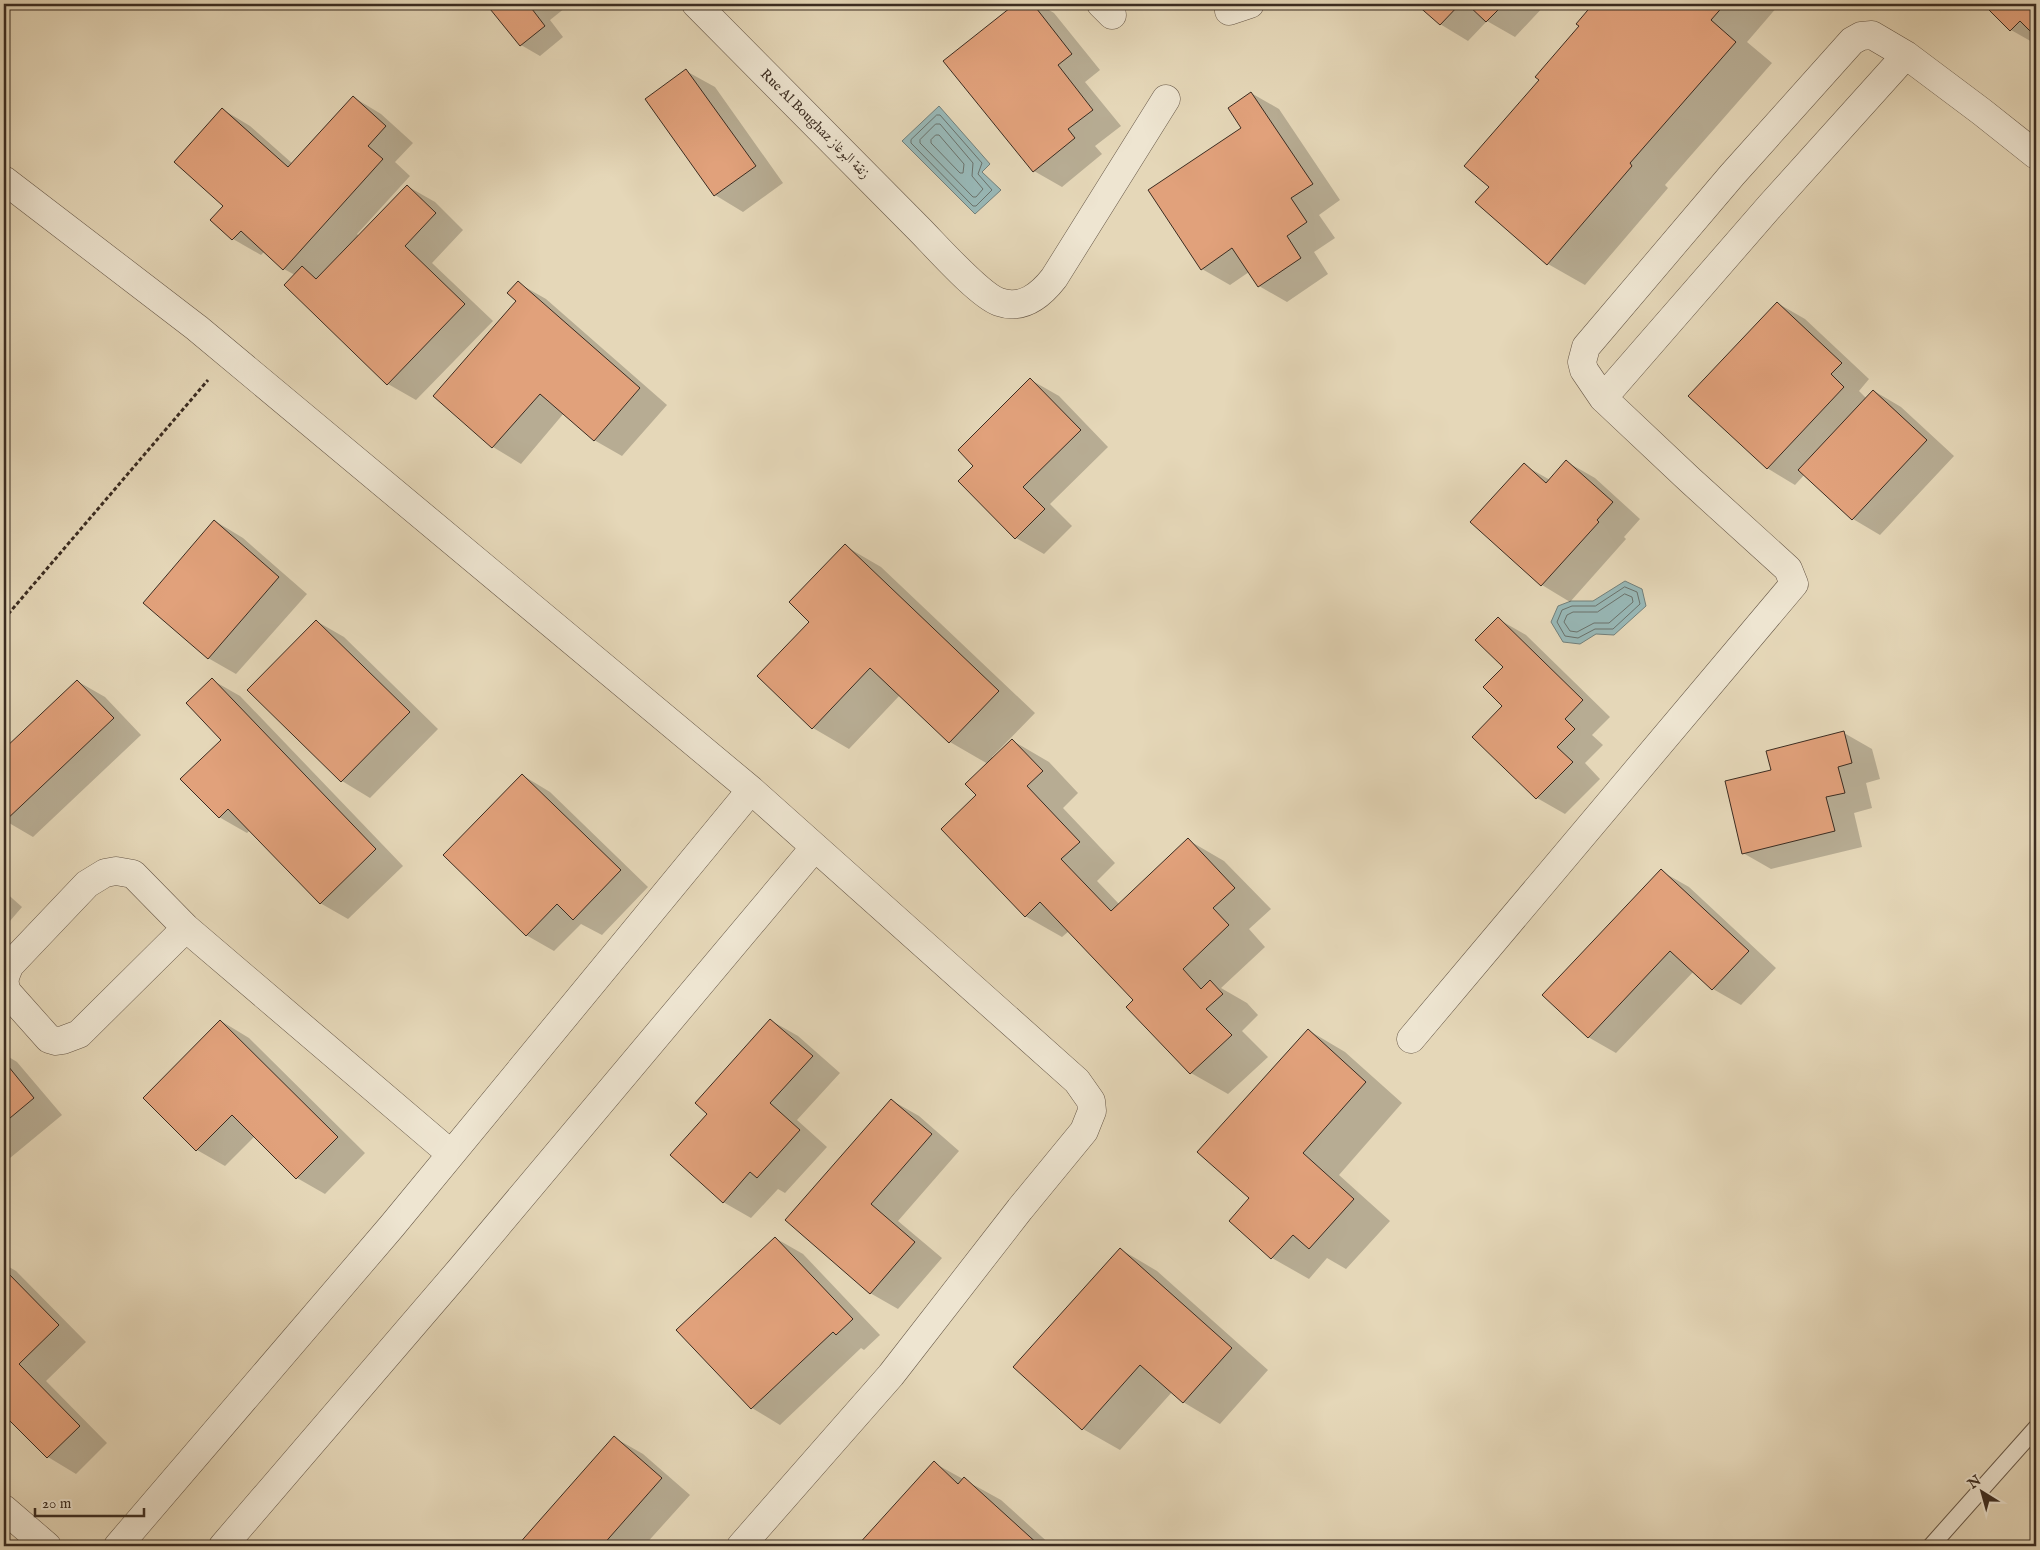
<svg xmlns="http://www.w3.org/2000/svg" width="2040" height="1550" viewBox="0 0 2040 1550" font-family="'IM FELL English',Amiri,serif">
  <rect width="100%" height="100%" fill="#e5d7b8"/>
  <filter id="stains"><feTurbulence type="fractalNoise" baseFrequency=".004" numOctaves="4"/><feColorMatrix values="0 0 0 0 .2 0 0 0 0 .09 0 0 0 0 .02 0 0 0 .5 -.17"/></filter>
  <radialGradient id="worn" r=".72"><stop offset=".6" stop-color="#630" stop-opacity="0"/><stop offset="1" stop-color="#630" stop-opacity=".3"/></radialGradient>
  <path fill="#98b8b7" stroke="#73807b" d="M939,106L990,164L982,172L1001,190L975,214L902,141Z
    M1625,581L1642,589L1646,606L1614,635L1596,634L1580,644L1563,642L1551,622L1558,606L1571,601H1593Z"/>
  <path fill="#0003" d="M487,4H570L550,20L563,37L540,56L521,45Z
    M1017,4H1039L1054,13L1100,70L1085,82L1121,126L1095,146L1102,154L1062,187L1034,171L945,61Z
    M1418,4H1546L1515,37L1487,21L1468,41L1440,24Z
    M1594,4H1776L1778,6L1747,42L1772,63L1665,185L1668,188L1585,285L1548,264L1477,202L1490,187L1540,80L1581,26L1578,23Z
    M1996,4H2036V44L2011,30L1990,9Z
    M686,71L715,87L783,183L743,212L715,195L646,100Z
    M1251,93L1279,109L1340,200L1319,215L1335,238L1314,252L1328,274L1287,302L1259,286L1249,272L1230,285L1202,269Z
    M353,97L381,114L413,143L395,162L410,176L357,234L359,236L407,186L435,202L463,230L432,263L493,321L416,400L388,384L285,285L295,275L284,269L265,251L261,255L233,239L212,220L225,206L222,109L250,126L293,164Z
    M518,283L546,299L667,405L622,456L594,440L564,413L521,464L493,447L434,396L518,300Z
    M1777,303L1805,319L1869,379L1859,391L1867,399L1874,391L1901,407L1954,456L1880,535L1853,519L1805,474L1795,485L1767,468Z
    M1031,380L1059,396L1108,447L1050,504L1072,526L1044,554L1016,538L975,466Z
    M1567,462L1595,478L1640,519L1624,537L1626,539L1570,602L1542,585L1472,522L1524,465L1550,480Z
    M215,521L243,538L307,594L236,674L208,658Z
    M845,546L881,567L1035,713L992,757L994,758L1013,741L1049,762L1078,793L1063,808L1115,863L1097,881L1120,905L1188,840L1224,861L1271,909L1249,929L1265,947L1221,988L1247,1003L1258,1015L1242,1031L1268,1057L1228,1094L1191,1073L1128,1007L1135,1000L1069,931L1062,937L1025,916L978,795L988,764L950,742L900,695L849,749L813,728L811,621Z
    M1498,619L1526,635L1610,717L1592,735L1603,745L1585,763L1600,779L1565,814L1537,798L1474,737L1504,706L1505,667Z
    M316,621L344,637L438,729L370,798L342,781L249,690Z
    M212,680L240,696L403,866L348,919L320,903L250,830L247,833L219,817L223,740Z
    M77,681L105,697L141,735L33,837L4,820V750Z
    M1844,733L1872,749L1880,779L1866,783L1872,808L1854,813L1862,847L1771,869L1743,853L1773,771Z
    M522,775L550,792L648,887L602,935L581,924L554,951L526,935Z
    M1661,871L1689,887L1776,968L1741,1005L1713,989L1694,971L1616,1053L1588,1037Z
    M4,891L22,907L4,928Z
    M770,1020L798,1036L840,1073L797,1120L827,1147L785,1193L778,1189L751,1218L723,1202L709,1114Z
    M221,1021L249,1038L365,1153L325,1194L297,1178L255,1136L225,1166L197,1150L145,1098Z
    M1308,1030L1345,1052L1402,1103L1339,1175L1390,1221L1346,1269L1327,1258L1309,1279L1272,1258L1251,1198Z
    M4,1054L17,1062L62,1115L4,1163Z
    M891,1100L919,1116L959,1151L898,1221L942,1258L898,1309L870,1293L787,1220Z
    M775,1238L803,1254L880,1335L864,1350L861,1348L780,1425L752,1408L678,1330Z
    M1120,1249L1157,1271L1268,1370L1220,1424L1183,1402L1172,1392L1120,1450L1083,1429L1014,1367Z
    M4,1264L16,1271L86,1342L46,1381L107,1443L76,1474L48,1457L4,1413Z
    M615,1438L643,1454L690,1495L644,1546H519Z
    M934,1463L1001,1500L1052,1546H859Z"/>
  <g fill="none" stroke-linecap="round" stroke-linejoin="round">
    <path stroke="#6a726c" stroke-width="1" d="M937,115H940L982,163L978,174L992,190L976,206H973L911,143V140Z
      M936,124H940L973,163L972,176L983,189L976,197H973L920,143V140Z
      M936,135H939L964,164L963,173H960L931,143V140Z
      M1625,587L1637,592L1640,604L1613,629H1595L1578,638L1565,636L1557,622L1562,610L1572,606H1595Z
      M1625,594L1632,597L1633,602L1609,623H1594L1577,632L1570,631L1564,622L1567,615L1573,612H1597Z"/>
  </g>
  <path fill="#e1a17b" stroke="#3b2c21" d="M486,4H539L532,9L545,26L520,46Z
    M1015,4H1033L1072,54L1058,65L1093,110L1068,129L1075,138L1033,172L943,61Z
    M1416,4H1460L1440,25Z
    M1467,4H1504L1486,22Z
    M1593,4H1725L1711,20L1736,42L1630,163L1632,166L1547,265L1475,202L1489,187L1464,166L1539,80L1535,77L1579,26L1576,24Z
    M1994,4H2036V37L2020,21L2010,31L1988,9Z
    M686,69L756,166L714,196L645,99Z
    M1251,92L1313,184L1291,198L1307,222L1287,236L1301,258L1258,287L1232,248L1201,270L1148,190L1241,128L1228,108Z
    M353,96L386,126L368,146L383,159L283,270L241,231L232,240L210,220L223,206L174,162L222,108L288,167Z
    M407,185L436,213L405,246L465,304L387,385L284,285L302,266L316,279Z
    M518,281L640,388L594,441L540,394L492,448L433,396L516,301L507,293Z
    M1777,302L1842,363L1831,374L1844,387L1767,469L1688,396Z
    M1030,378L1081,430L1023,487L1045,509L1015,539L958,481L973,466L958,450Z
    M1873,390L1927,440L1852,520L1798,470Z
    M1566,460L1613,502L1597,520L1599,522L1541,586L1470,522L1524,463L1546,483Z
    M214,520L279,577L208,659L143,603Z
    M845,544L999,691L949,743L870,668L812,729L757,676L809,622L789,602Z
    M1498,617L1583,700L1565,719L1575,729L1557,747L1573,762L1536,799L1472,737L1502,706L1483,687L1503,667L1475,640Z
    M316,620L410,712L341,782L247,690Z
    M212,678L376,849L320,904L228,809L219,818L180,779L221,740L186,703Z
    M77,680L114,718L4,822V749Z
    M1844,731L1852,763L1838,767L1845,793L1826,797L1835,831L1742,854L1725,781L1771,770L1766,751Z
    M1012,739L1043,771L1027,786L1080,842L1061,859L1111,911L1188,838L1235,888L1213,908L1229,925L1183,969L1201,989L1210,980L1223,994L1206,1009L1232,1035L1190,1074L1126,1007L1133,1000L1040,902L1025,917L941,829L976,795L965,784Z
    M522,774L621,870L573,920L557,904L526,936L443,855Z
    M1661,869L1749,951L1712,990L1670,951L1588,1038L1542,995Z
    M770,1019L813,1056L770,1103L800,1130L757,1178L750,1172L723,1203L670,1155L707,1114L695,1103Z
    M220,1020L338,1137L296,1179L232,1115L196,1151L143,1098Z
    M1308,1029L1366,1082L1303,1153L1354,1199L1309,1249L1293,1235L1271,1259L1229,1221L1249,1198L1197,1152Z
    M4,1061L34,1098L4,1123Z
    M891,1099L932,1134L871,1204L915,1242L870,1294L785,1220Z
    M775,1237L853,1319L836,1335L833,1332L751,1409L676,1330Z
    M1120,1248L1232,1348L1183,1403L1140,1365L1082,1430L1013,1367Z
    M4,1269L59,1325L19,1364L80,1426L47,1458L4,1415Z
    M614,1436L662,1478L602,1546H517Z
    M934,1461L958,1484L964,1477L1040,1546H857Z"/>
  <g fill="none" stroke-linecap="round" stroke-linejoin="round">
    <g stroke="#665747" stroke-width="18">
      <path id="lane" d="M1931,1546L2036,1428"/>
    </g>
    <g stroke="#665747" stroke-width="29">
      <path id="street" d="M696,4C770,78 844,153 918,228C935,245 979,295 999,302C1022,310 1040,296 1054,278L1166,99
        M1101,4L1112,15
        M1229,11L1250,4
        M4,180L197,328L751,790L1077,1081L1091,1101L1092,1111L1084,1131L1020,1209L891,1375L741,1546
        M1603,398L1770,206L1906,55
        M186,928L79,1034L63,1040L56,1041L49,1039L8,993C2,982 5,976 10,965L87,884L105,873L116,871L133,874L186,928L451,1154
        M1411,1039L1794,584L1788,569L1690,480L1603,398L1584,370L1582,362L1586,347L1732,175L1852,41L1861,36L1872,35L1906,55L1982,112L2036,155
        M4,1509L47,1546
        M118,1546L392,1226L751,790
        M223,1546L460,1270L815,847"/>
    </g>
    <path stroke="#3b2c21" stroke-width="3" stroke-dasharray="4 2.5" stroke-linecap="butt" d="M4,619L208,380"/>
    <use href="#lane" stroke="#eee5d1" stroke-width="16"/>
    <use href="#street" stroke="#eee5d1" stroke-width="28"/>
  </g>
  <g text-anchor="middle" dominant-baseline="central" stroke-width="5" stroke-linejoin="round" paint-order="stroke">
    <g font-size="14" fill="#3b2c21" stroke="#eee5d1">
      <text transform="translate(815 124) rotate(45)">Rue Al Boughaz زنقة البوغاز</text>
    </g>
  </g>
  <rect width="2040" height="1550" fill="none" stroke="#e5d7b8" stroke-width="20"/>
  <rect x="5" y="5" width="2030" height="1540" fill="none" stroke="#3b2c21" stroke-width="2.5"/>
  <rect x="10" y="10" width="2020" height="1530" fill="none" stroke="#3b2c21"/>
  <g transform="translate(1982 1492) rotate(323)" stroke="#eee5d1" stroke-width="4" paint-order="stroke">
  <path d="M0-4L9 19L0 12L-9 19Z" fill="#3b2c21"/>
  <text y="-8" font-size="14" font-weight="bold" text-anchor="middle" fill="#3b2c21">N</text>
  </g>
  <path d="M35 1508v8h109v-8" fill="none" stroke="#3b2c21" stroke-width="2.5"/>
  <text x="42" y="1508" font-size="15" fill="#3b2c21" stroke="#eee5d1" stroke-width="4" paint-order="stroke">20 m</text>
  <rect width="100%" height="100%" filter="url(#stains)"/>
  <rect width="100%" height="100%" fill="url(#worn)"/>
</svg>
